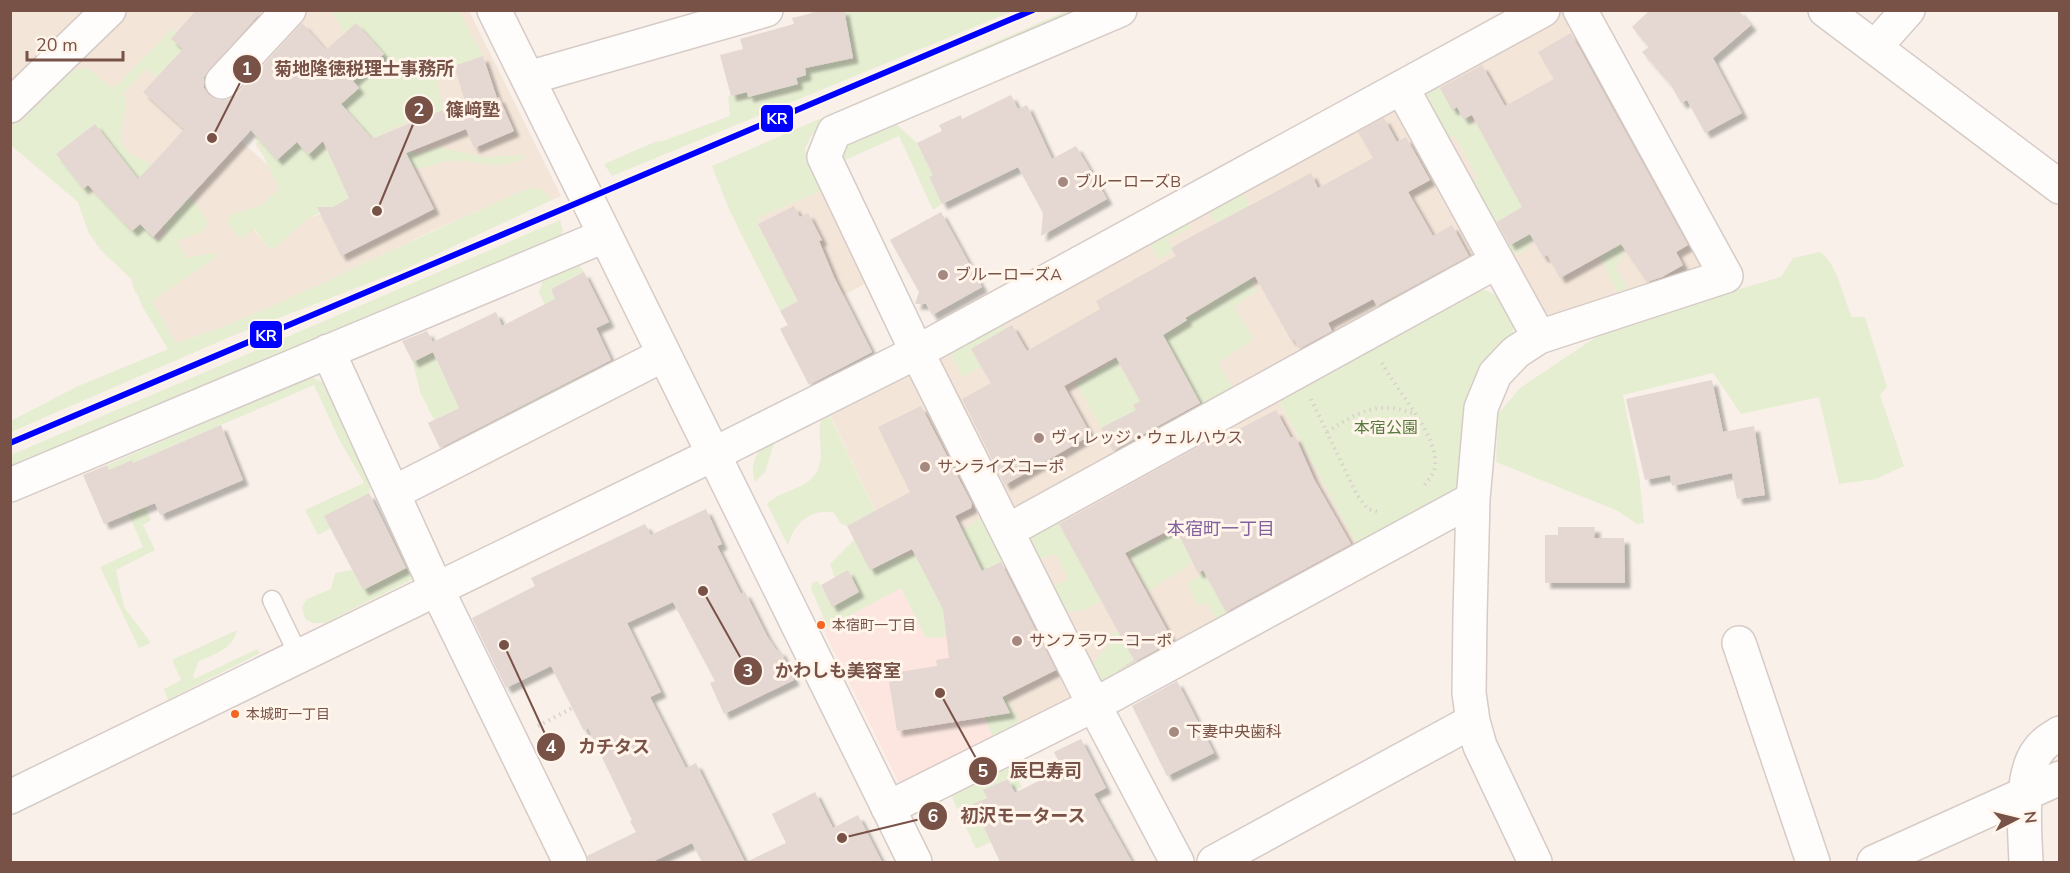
<svg xmlns="http://www.w3.org/2000/svg" width="2070" height="873" viewBox="0 0 2070 873" font-family="'Nunito Sans','Noto Sans JP',sans-serif">
  <defs>
    <filter id="shadow"><feDropShadow dx="5.5" dy="5.5" stdDeviation="1.5" flood-color="#0004"/></filter>
  </defs>
  <rect width="100%" height="100%" fill="#f8f0e9"/>
  <path fill="#f4e5d9" fill-rule="evenodd" d="M11,11H469L561,196L552,200L542,189L529,188L423,235L306,293L228,325L176,343L152,301L135,292L131,279L100,249L89,233L78,202L11,145ZM222,82L234,101L264,136L255,144L267,161L308,155L321,214L307,219L274,248L267,247L254,229L231,215L261,205L279,189L271,168L241,141L201,185Z
    M1543,11H1580L1726,276L1539,337L1496,262L1276,396L1364,558L1022,728L984,652L897,557L823,400Z
    M837,184L881,276L787,323L737,226Z"/>
  <path fill="#fce6df" d="M904,574L984,652L1022,728L907,799L818,619Z"/>
  <path fill="#e6eed2" fill-rule="evenodd" d="M331,11H459L483,56L457,73L440,77L438,86L444,110L419,121L412,120L331,158L405,150L418,154L439,147L482,157L528,155C503,174 478,159 450,161C437,161 424,171 413,168L307,219L275,248L267,247L255,229L240,239L227,223L231,215L261,205L279,189L255,138L259,132L260,140L277,160L359,88L345,72L379,49L356,23L345,33Z
    M810,11H1013L612,176L604,164L655,142L663,141L730,116L728,96L747,92L749,97L797,84L796,78L806,75L805,68L853,58L845,18L813,25Z
    M1066,11H1102L811,136L805,149L825,189L758,218L761,223L758,225L802,310L796,302L780,311L728,207L712,166Z
    M172,29L176,33L171,39L210,75L199,88L155,77L147,68L123,93C134,111 111,133 126,150C132,157 139,157 147,162C163,171 205,205 207,224L202,232L177,241L186,258L214,253L218,256L152,301L176,343C246,321 309,289 375,258C426,234 477,211 529,188L542,189L552,200L403,270L232,336L11,432V421L76,387L168,349L142,306L131,279L100,249L89,233L78,202L11,145V130L19,113L70,70L87,68L111,87L116,86ZM95,124L127,165L122,178L97,197L56,154ZM131,186L157,212L167,232L158,241L140,224L132,231L109,208Z
    M1435,80L1452,109L1457,107L1463,118L1467,117L1472,125L1476,122L1535,230C1533,242 1528,251 1516,254L1506,247L1526,236L1497,222L1490,212H1482L1469,183L1477,177L1455,136L1443,142L1424,108L1431,82Z
    M890,118L917,143L928,165L946,156L951,166L929,177L942,204L933,210L899,136L845,160L847,167L835,159L847,134Z
    M1240,190L1250,205L1223,219L1225,223L1218,227L1208,209Z
    M1605,217L1624,251L1616,268L1625,284V293L1619,295L1585,227Z
    M560,220L563,230L560,237L11,474V455Z
    M1187,220L1191,227L1168,240L1173,251L1159,260L1149,242Z
    M1820,252C1837,263 1843,297 1852,317H1865L1887,387L1880,395L1904,466L1876,479L1839,484L1819,397L1741,414L1713,373L1623,395L1639,475L1644,523L1637,524L1618,511L1496,462L1498,414L1520,388L1596,337L1626,322L1781,277L1793,258Z
    M1240,263L1257,291L1234,306L1253,337L1250,342L1220,361V367L1234,389L1203,409L1163,334L1186,320L1180,309L1198,310L1218,298L1214,291Z
    M578,264L584,272L551,289L564,316L552,321L539,292L543,279Z
    M1474,289C1497,289 1510,305 1514,327L1456,495L1359,549L1276,396Z
    M1000,320L1005,329L971,349L981,367L963,377L948,350Z
    M432,352L461,407L434,420L420,392L413,362Z
    M1117,359L1140,401L1133,405L1151,437L1147,439L1140,427L1128,434L1119,419L1101,428L1076,383Z
    M312,377L326,384L372,479L369,493L325,516L331,528L318,535L305,510L364,483L338,437L314,385L137,461L154,501L144,505L151,520L143,525L155,550L116,570L124,607L151,643L139,648L100,567L143,547L107,465Z
    M827,410L897,557L915,554L946,614V637L926,638L901,588L828,627L811,589L812,583L818,581L832,606L843,601L830,564L854,540L879,526L873,512L847,526L841,524L833,512C809,510 794,523 788,546L767,504C783,489 803,490 814,476C830,455 810,430 827,410Z
    M776,437L765,472L755,482C748,461 759,447 776,437Z
    M1128,503L1150,545L1176,530L1193,563L1148,591L1108,515Z
    M1066,512L1069,518L1059,524L1102,601L1085,610L1059,613L1052,587L1068,579L1056,554L1038,560L1028,551L1034,529Z
    M986,515L1008,559L982,571L962,530Z
    M407,568L413,579L325,623H313L305,619L302,607L307,599L331,589L335,573L352,570L363,590Z
    M1205,573L1227,613L1216,619L1207,602L1198,606L1187,583Z
    M237,630C233,649 215,654 199,661L193,676L194,679L257,649L260,653L168,700L164,689L181,680L172,660Z
    M1118,631L1140,669L1109,683L1091,675L1089,667L1113,641L1112,633Z
    M984,652L1022,728L996,745L985,717Z
    M1009,761L1022,787L1013,790L1008,779L984,790L987,798L974,804L991,842L976,849L949,791Z"/>
  <path fill="#e5d7d1" filter="url(#shadow)" d="M196,10H263L204,77V88L209,95L217,100H227L236,95L302,23L326,50L356,23L384,54L353,81L359,88L341,104L372,139L465,101L454,66L483,56L497,98L499,97L514,131L474,148L466,129L406,153L434,209L341,256L317,207H333L349,198L323,141L308,155L297,142L277,160L251,130L153,237L140,224L132,231L88,185L83,189L56,154L95,124L138,179L158,158L184,129L143,92L183,49L171,39Z
    M825,10H844L853,58L805,68L806,75L796,78L798,84L748,97L747,92L731,96L720,55L743,49L740,39L794,24L792,18Z
    M1650,10H1738L1751,25L1713,58L1742,113L1705,133L1687,100L1681,103L1671,85L1642,52L1649,47L1632,27Z
    M1571,33L1688,245L1676,252L1683,265L1662,277L1647,282L1621,244L1560,278L1547,255L1543,257L1530,234L1510,245L1497,222L1522,207L1472,115L1463,119L1457,107L1452,110L1440,88L1482,65L1505,106L1554,79L1538,52Z
    M1011,95L1018,109L1027,105L1052,159L1076,146L1107,199L1041,236L1043,213L1018,167L942,204L929,177L933,175L917,143L942,131L939,125L961,115L962,119Z
    M1384,118L1397,142L1406,137L1430,180L1408,192L1433,236L1452,225L1469,256L1377,306L1373,299L1328,323L1332,331L1299,349L1294,339L1291,340L1255,276L1185,318L1187,320L1163,335L1200,403L1113,451L1101,428L1136,410L1133,405L1140,401L1116,357L1064,386L1091,435L1005,485L962,399L991,383L971,349L1012,325L1027,351L1100,309L1096,301L1176,256L1171,248L1194,235L1311,173L1318,188L1373,158L1358,132Z
    M794,206L800,217L808,213L822,240L819,241L834,277L872,352L809,385L780,329L788,325L780,311L798,301L758,224Z
    M941,212L982,287L932,315L926,304H915L919,292L890,240Z
    M584,272L609,322L596,328L611,360L440,448L428,423L459,408L433,352L413,362L402,341L427,331L433,342L496,312L502,326L555,299L551,289Z
    M1712,380L1723,432L1754,426L1765,495L1737,499L1732,473L1672,486L1670,475L1645,480L1626,399Z
    M921,406L972,504L971,508L955,516L982,571L1001,562L1056,670L1002,697L1010,713L897,731L889,682L900,680L899,672L937,666L936,660L949,658L943,609L912,549L870,570L847,526L910,492L878,427Z
    M1276,410L1291,438L1295,436L1314,479L1351,544L1226,612L1203,570L1198,573L1175,527L1125,553L1173,641L1114,673L1134,660L1059,524L1218,436L1220,439Z
    M221,425L243,480L160,515L155,503L104,524L83,475L107,465L109,470L132,460L133,463Z
    M369,493L406,568L363,590L324,516Z
    M706,509L722,544L717,546L741,594L745,592L767,636L777,651L780,650L794,680L724,714L710,683L715,681L673,602L627,623L661,692L650,697L686,768L696,763L745,862H702L692,843L652,862H589L587,856L636,832L630,821L632,820L588,728L584,731L551,666L506,688L472,618L535,586L531,578L645,524L651,535Z
    M1558,527H1595L1594,538H1624L1625,583H1545V535H1558Z
    M848,570L859,592L832,607L821,585Z
    M1177,681L1214,753L1167,776L1132,706Z
    M1081,739L1106,788L1094,794L1132,862H1000L973,804L987,798L983,790L1008,779L1015,793L1062,769L1054,752Z
    M815,792L833,828L858,815L882,862H746L786,843L772,814Z"/>
  <g fill="none" stroke-linecap="round" stroke-linejoin="round">
    <g stroke="#d6cbc6" stroke-width="21">
      <path id="lane" d="M272,600L299,656"/>
    </g>
    <g stroke="#d6cbc6" stroke-width="36">
      <path id="street" d="M1120,10L834,132L824,157L917,352L1094,705L1177,862
        M1825,10L2060,187
        M1875,47L1908,10
        M528,78L766,10
        M222,82L289,10
        M1402,88L1539,337
        M10,106L109,10
        M328,351L431,577L570,862
        M712,455L917,352L1543,10
        M10,485L604,236
        M393,493L663,355
        M1009,530L1496,262
        M1739,643L1813,862
        M888,808L1094,705L1473,499
        M1214,862L1473,721
        M1535,862L1480,746L1473,721L1469,693L1470,616L1473,499L1481,408L1495,374L1516,352L1539,337L1726,276L1580,10
        M2026,862C2025,833 2019,775 2038,751C2043,743 2052,738 2060,733"/>
    </g>
    <g stroke="#d7cbc6" stroke-width="36">
      <path id="secondary" d="M494,10L915,862
        M10,797L712,455
        M1874,862L2060,778"/>
    </g>
    <path stroke="#dbd0cb" stroke-width="4" stroke-dasharray="1.5 4.5" stroke-linecap="butt" d="M1382,363C1396,390 1439,436 1435,466C1434,475 1428,480 1423,487
      M1311,399L1357,495L1368,509L1380,512
      M1327,432C1358,412 1378,400 1415,414
      M538,726L572,708"/>
    <use href="#lane" stroke="#fefdfc" stroke-width="18"/>
    <use href="#street" stroke="#fefdfc" stroke-width="33"/>
    <use href="#secondary" stroke="#fefdfc" stroke-width="33"/>
    <g stroke="#fff5eb" stroke-width="10">
      <path id="rail-1" d="M10,443L1033,10"/>
    </g>
    <use href="#rail-1" stroke="#00f" stroke-width="6"/>
  </g>
  <g fill="#a58980" stroke="#fff5eb" stroke-width="2">
    <circle cx="1063" cy="182" r="6"/>
    <circle cx="943" cy="275" r="6"/>
    <circle cx="1039" cy="438" r="6"/>
    <circle cx="925" cy="467" r="6"/>
    <circle cx="1017" cy="641" r="6"/>
    <circle cx="1174" cy="732" r="6"/>
  </g>
  <g fill="#f26522" stroke="#fff5eb" stroke-width="2">
    <circle cx="821" cy="625" r="5"/>
    <circle cx="235" cy="714" r="5"/>
  </g>
  <g text-anchor="middle" dominant-baseline="central" stroke-width="6" stroke-linejoin="round" paint-order="stroke">
    <g font-size="14" fill="#785247" stroke="#fff5eb" text-anchor="start">
      <text x="832" y="625">本宿町一丁目</text>
      <text x="246" y="714">本城町一丁目</text>
    </g>
    <g font-size="16" fill="#785247" stroke="#fff5eb" text-anchor="start">
      <text x="1075" y="182">ブルーローズB</text>
      <text x="955" y="275">ブルーローズA</text>
      <text x="1051" y="438">ヴィレッジ・ウェルハウス</text>
      <text x="937" y="467">サンライズコーポ</text>
      <text x="1029" y="641">サンフラワーコーポ</text>
      <text x="1186" y="732">下妻中央歯科</text>
    </g>
    <g font-size="16" fill="#557a3c" stroke="#fff5eb">
      <text x="1386" y="428">本宿公園</text>
    </g>
    <g font-size="18" fill="#82629d" stroke="#fff5eb">
      <text x="1221" y="529">本宿町一丁目</text>
    </g>
  </g>
  <path fill="none" stroke="#785247" stroke-width="2" d="M212 138L247 69M377 211L419 110M703 591L748 671M504 645L551 747M940 693L983 771M842 838L933 816"/>
  <g fill="#785247" stroke="#fff5eb" stroke-width="2">
    <circle cx="212" cy="138" r="6"/>
    <circle cx="377" cy="211" r="6"/>
    <circle cx="703" cy="591" r="6"/>
    <circle cx="504" cy="645" r="6"/>
    <circle cx="940" cy="693" r="6"/>
    <circle cx="842" cy="838" r="6"/>
    <circle cx="247" cy="69" r="15"/>
    <circle cx="419" cy="110" r="15"/>
    <circle cx="748" cy="671" r="15"/>
    <circle cx="551" cy="747" r="15"/>
    <circle cx="983" cy="771" r="15"/>
    <circle cx="933" cy="816" r="15"/>
  </g>
  <g font-size="18" text-anchor="middle" font-weight="bold" fill="#fff">
    <text x="247" y="75">1</text>
    <text x="419" y="116">2</text>
    <text x="748" y="677">3</text>
    <text x="551" y="753">4</text>
    <text x="983" y="777">5</text>
    <text x="933" y="822">6</text>
  </g>
  <g font-size="18" text-anchor="middle" font-weight="bold" fill="#785247" stroke="#fff5eb" stroke-width="6" stroke-linejoin="round" paint-order="stroke">
    <text x="364" y="75">菊地隆徳税理士事務所</text>
    <text x="473" y="116">篠﨑塾</text>
    <text x="838" y="677">かわしも美容室</text>
    <text x="614" y="753">カチタス</text>
    <text x="1046" y="777">辰巳寿司</text>
    <text x="1023" y="822">初沢モータース</text>
  </g>
  <g stroke="#fff5eb" stroke-width="2">
    <rect x="760" y="104" width="34" height="29" rx="6" fill="#00f"/>
    <rect x="249" y="320" width="34" height="29" rx="6" fill="#00f"/>
  </g>
  <g font-size="16" text-anchor="middle" font-weight="bold" fill="#fff">
    <text x="777" y="124">KR</text>
    <text x="266" y="341">KR</text>
  </g>
  <rect width="2070" height="873" fill="none" stroke="#785247" stroke-width="24"/>
  <g transform="translate(2016 819) rotate(83)" stroke="#fff5eb" stroke-width="4.5" paint-order="stroke">
  <path d="M0-4.5L10 22L0 15L-10 22Z" fill="#785247"/>
  <text y="-9" font-size="16" font-weight="bold" text-anchor="middle" fill="#785247">N</text>
  </g>
  <path d="M27 51v9h96v-9" fill="none" stroke="#785247" stroke-width="3"/>
  <text x="36" y="51" font-size="18" fill="#785247" stroke="#fff5eb" stroke-width="4.5" paint-order="stroke">20 m</text>
</svg>
